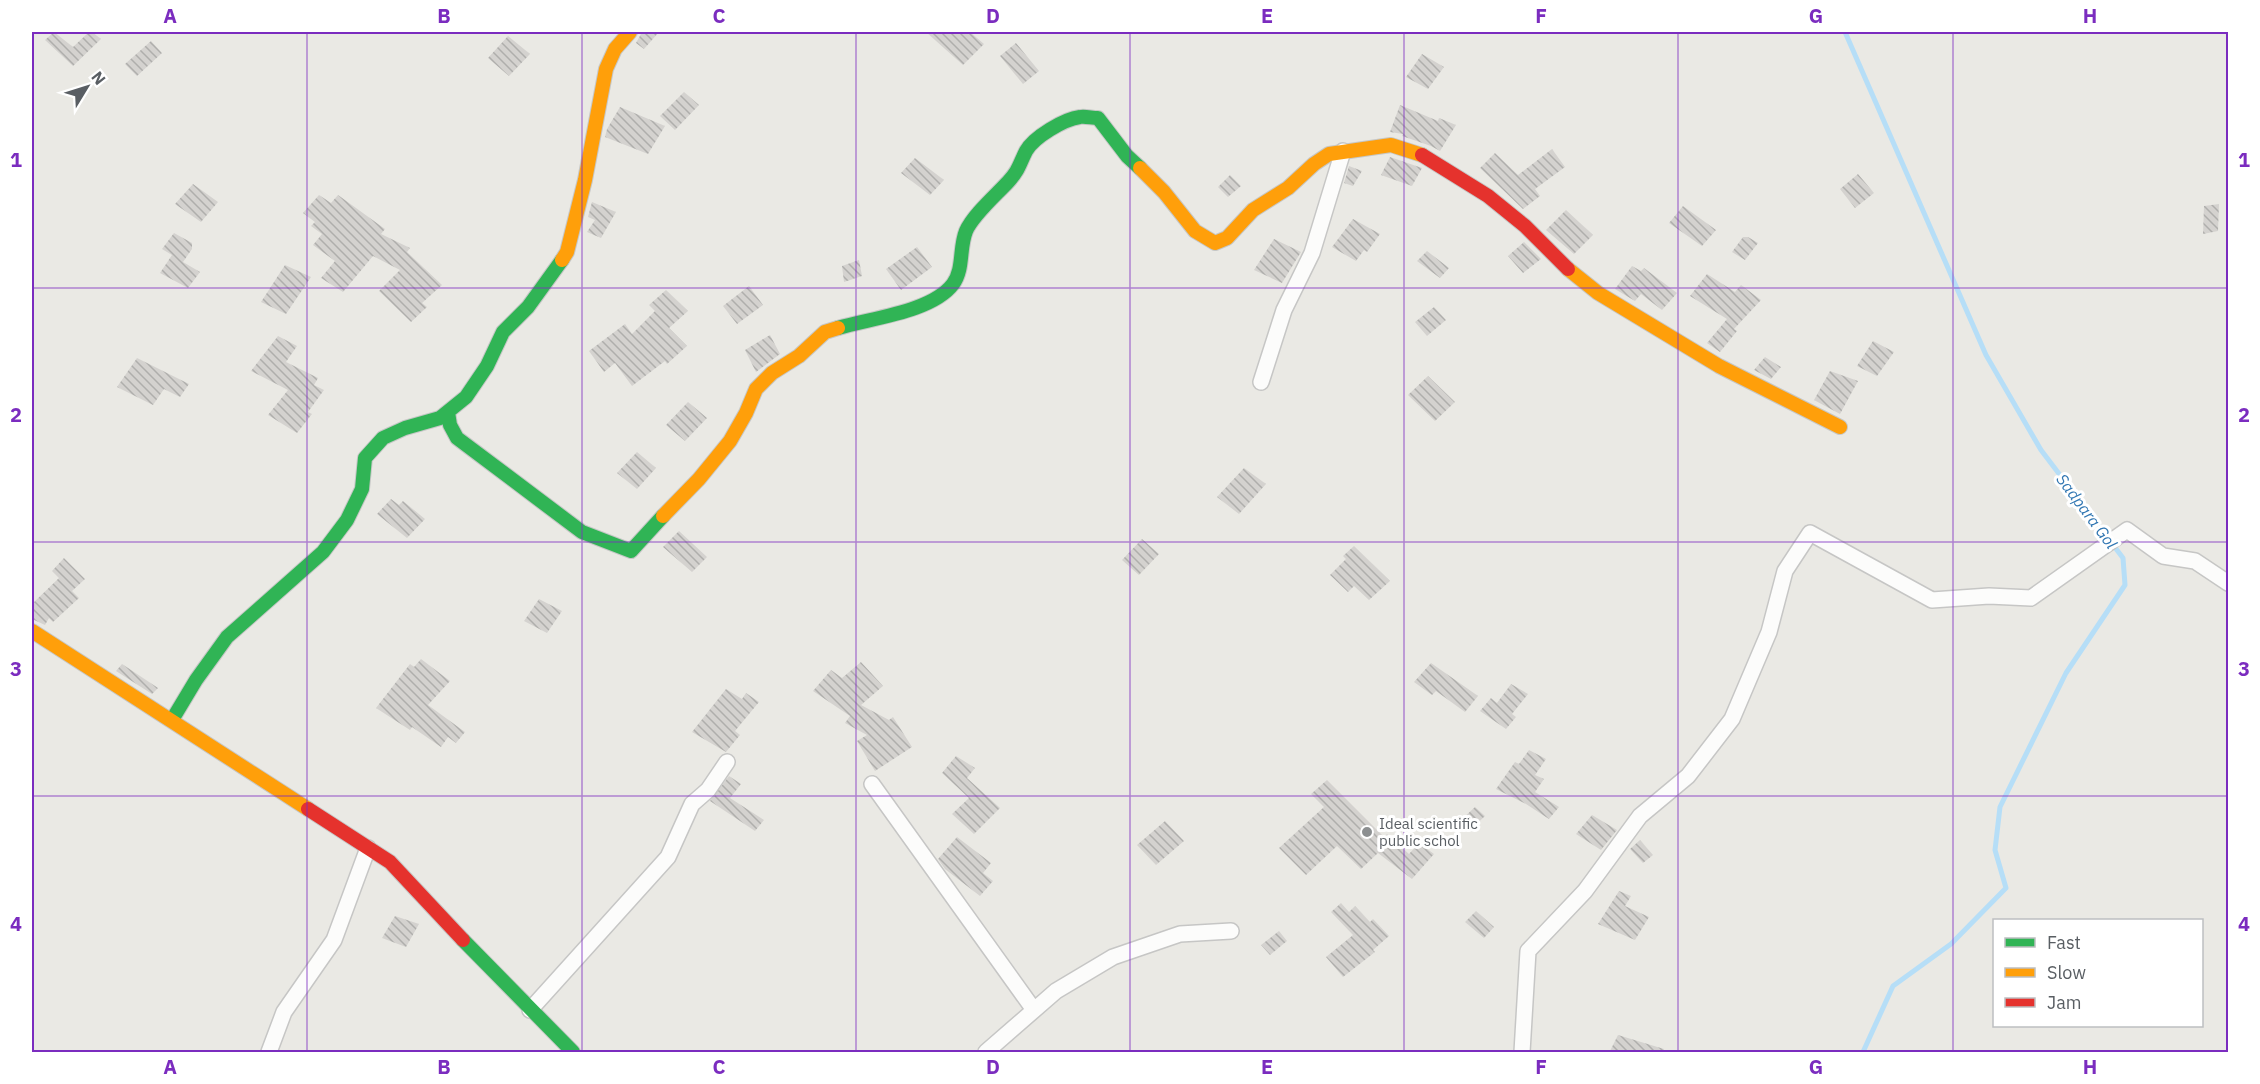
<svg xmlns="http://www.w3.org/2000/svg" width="2260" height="1084" viewBox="0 0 2260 1084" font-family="'IBM Plex Sans',sans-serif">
  <defs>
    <pattern id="building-back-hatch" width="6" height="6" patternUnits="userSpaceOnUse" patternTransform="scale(1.5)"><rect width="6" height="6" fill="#d4d2cf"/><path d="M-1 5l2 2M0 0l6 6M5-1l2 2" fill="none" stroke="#afaeac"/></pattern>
  </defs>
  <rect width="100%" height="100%" fill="#eae9e4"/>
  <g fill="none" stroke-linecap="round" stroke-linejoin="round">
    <path stroke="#b6def7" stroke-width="5" d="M1845,32L1986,355L2041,450L2123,558L2125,585L2066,673L2000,807L1995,850L2006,888L1951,944L1893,986L1863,1052"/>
  </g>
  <path fill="url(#building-back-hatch)" d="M54,32L73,47L89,32H92L101,39L73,66L45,40Z
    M642,32H659L644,49L636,43Z
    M926,32H970L984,44L963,65Z
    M508,36L530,54L509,76L488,58Z
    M151,41L162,53L137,76L125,64Z
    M1016,43L1039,71L1023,84L1000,56Z
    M1422,54L1444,67L1428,89L1406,77Z
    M684,92L699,105L675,130L660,116Z
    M1400,105L1438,121L1439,118L1456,125L1440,151L1431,146L1402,136L1403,134L1390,132Z
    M620,107L665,126L648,154L605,137L607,129Z
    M1552,149L1565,167L1535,189L1540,196L1523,209L1480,168L1495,153L1518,175Z
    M1390,157L1422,168L1412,186L1381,175Z
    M915,158L944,180L930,195L901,173Z
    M1349,166L1362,171L1353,186L1344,183Z
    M1858,174L1874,193L1855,208L1840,189Z
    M1230,175L1241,186L1228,197L1218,187Z
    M193,184L218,202L201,222L175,204Z
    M319,195L331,203L338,195L385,229L381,234L410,248L407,252L442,285L422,303L427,307L411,322L379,291L400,270L373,256L343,292L321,278L335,261L313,245L322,234L311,226L315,222L303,213Z
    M592,202L616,212L601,238L587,232L595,220L588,217Z
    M2219,204L2218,231L2203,234L2204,206Z
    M1683,206L1716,230L1702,246L1669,223Z
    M1566,210L1593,235L1574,254L1546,230Z
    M1353,219L1380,234L1367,252L1364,250L1356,261L1332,247Z
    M174,233L192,243V249L183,262L200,272L188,288L160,273L172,255L162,249Z
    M1743,237H1748L1758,243L1745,260L1732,252Z
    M1274,239L1301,252L1282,283L1254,270Z
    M1524,242L1541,259L1523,273L1508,256Z
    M917,247L932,267L901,290L886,269Z
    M1427,251L1449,268L1440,278L1417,261Z
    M859,260L862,276L844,282L842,266Z
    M285,265L311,277L286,314L261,302Z
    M1632,266L1641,271L1644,268L1677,293L1662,310L1641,294L1635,301L1615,289Z
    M1707,274L1735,292L1741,285L1761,300L1734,329L1737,331L1720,352L1707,343L1727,319L1690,296Z
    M749,286L763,305L737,324L723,306Z
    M666,290L688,311L669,328L687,346L667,364L665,361L632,386L615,363L604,372L589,351L625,324L632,334L655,311L649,305Z
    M1434,307L1446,320L1427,336L1415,322Z
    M770,335L780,354L756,372L745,350Z
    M278,336L297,346L286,362L318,378L314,385L324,390L308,412L312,414L297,433L268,415L288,390L251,371Z
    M1873,341L1894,352L1877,376L1857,366Z
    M1765,357L1781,367L1771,379L1754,370Z
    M137,358L189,384L180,397L164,389L153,405L117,387Z
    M1830,371L1858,381L1840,414L1814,400Z
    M1428,376L1455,402L1435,421L1408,395Z
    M688,402L707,418L685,441L666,425Z
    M637,452L656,468L637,489L617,473Z
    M1244,468L1266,484L1239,514L1217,497Z
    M391,499L399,505L403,501L425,519L407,538L377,514Z
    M679,531L707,557L692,572L663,547Z
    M1142,539L1159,554L1139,575L1122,560Z
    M1354,546L1390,581L1369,600L1354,586L1348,592L1330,575L1346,559L1343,556Z
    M64,558L85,579L72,591L79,598L53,622L49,618L45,625L32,619V604L59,578L52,571Z
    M539,599L562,611L547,633L524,621Z
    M421,659L450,681L428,705L465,732L456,743L448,737L441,747L412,727L410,730L376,708L410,664L414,667Z
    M861,662L883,686L861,705L889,720L893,717L912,747L875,771L857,741L867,735L845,723L850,716L813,691L831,670L842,678Z
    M1431,663L1478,696L1465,712L1436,691L1432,695L1414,682Z
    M122,664L158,688L152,694L116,671Z
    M1511,684L1528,694L1512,714L1516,717L1506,729L1480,711L1491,698L1497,703Z
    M726,689L742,699L746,693L759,702L735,731L740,735L726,752L692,732Z
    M1529,750L1546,759L1535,775L1544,779L1535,792L1559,807L1549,819L1526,804L1496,789L1515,762L1519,764Z
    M956,756L975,768L967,778L1000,808L974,834L952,814L969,798L942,773Z
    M729,776L741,784L730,798L764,820L755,831L710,801Z
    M1327,780L1384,837L1387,834L1409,854L1419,843L1434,854L1412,879L1378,853L1361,869L1337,846L1306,875L1279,848L1324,807L1311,794Z
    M1475,807L1485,816L1469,831L1459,822Z
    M1592,815L1617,830L1601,850L1576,834Z
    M1165,821L1184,841L1156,865L1137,845Z
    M957,837L991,863L983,873L993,881L980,896L945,869L938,859Z
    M1640,840L1653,855L1643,863L1630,849Z
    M1619,891L1631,896L1625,906L1649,917L1635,940L1598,924Z
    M1341,903L1349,912L1355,906L1370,922L1373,919L1389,936L1373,950L1375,952L1343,977L1326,957L1353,935L1331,912Z
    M1476,911L1494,927L1484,938L1465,922Z
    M395,916L419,924L406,947L382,938Z
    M1279,931L1287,941L1270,955L1261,945Z
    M1618,1035L1664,1049L1663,1053H1609Z"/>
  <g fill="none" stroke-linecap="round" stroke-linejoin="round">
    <g stroke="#c6c6c5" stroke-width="18">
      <path id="street" d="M1261,382L1284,310L1312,253L1343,151
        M872,784L1034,1010
        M530,1010L668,857L692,804L708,790L727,762
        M269,1052L284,1012L334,940L368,848
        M986,1052L1056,991L1113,957L1180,934L1231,931
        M1522,1052L1528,951L1585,891L1640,816L1688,776L1732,719L1769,632L1785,571L1810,533L1932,600L1989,596L2031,598L2127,530L2163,556L2195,561L2228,583"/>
    </g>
    <g stroke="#c6c7c6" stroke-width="16">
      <path id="fast" d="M838,328C871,318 932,312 953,284C964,269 959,248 966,231C973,215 996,195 1008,182C1019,170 1019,165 1026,151C1034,137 1064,119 1080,117C1085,116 1092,118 1098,118L1127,156L1140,168
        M448,412L450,425L457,438L582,532L631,551L663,516
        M172,720L196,680L227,637L323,552L347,520L362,489L365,458L383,438L405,428L440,418L466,397L487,366L503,332L528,307L562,260
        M463,940L573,1052"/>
    </g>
    <g stroke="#c6c7c6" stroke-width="16">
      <path id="slow" d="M1140,168L1164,192L1195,231L1215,243L1227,238L1253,210L1288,188L1314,164L1329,154L1391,145L1422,155
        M562,260L567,252L585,180L606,69L615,49L630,32
        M1568,269L1598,293L1719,366L1840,427
        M663,516L699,479L730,441L746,413L756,389L772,373L799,356L825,332L838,328
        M32,631L308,809"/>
    </g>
    <g stroke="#c6c7c6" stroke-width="16">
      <path id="jam" d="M1422,155L1488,196L1525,226L1568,269
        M308,809L390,862L463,940"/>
    </g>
    <use href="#street" stroke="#fcfcfb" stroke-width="15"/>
    <use href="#fast" stroke="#30b455" stroke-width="14"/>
    <use href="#slow" stroke="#ff9f0a" stroke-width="14"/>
    <use href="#jam" stroke="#e5322d" stroke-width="14"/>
  </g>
  <path fill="none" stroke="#7b2cbf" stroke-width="1.5" stroke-opacity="0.55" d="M307,32V1052M582,32V1052M856,32V1052M1130,32V1052M1404,32V1052M1678,32V1052M1953,32V1052M32,288H2228M32,542H2228M32,796H2228"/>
  <circle fill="#8c8f90" stroke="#fff" stroke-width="2" cx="1367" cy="832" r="6"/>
  <g text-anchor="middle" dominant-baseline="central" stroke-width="6" stroke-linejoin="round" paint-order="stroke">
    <g font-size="15" fill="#595e63" stroke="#fff" text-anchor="start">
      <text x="1379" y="823">Ideal scientific<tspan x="1379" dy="17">public schol</tspan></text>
    </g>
    <g font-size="16" font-style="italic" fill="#3076b2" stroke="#fff">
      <text transform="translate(2087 511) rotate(53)">Sadpara Gol</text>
    </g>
  </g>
  <rect width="2260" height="1084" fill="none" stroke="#ffffff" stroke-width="66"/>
  <rect x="1993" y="919" width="210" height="108" fill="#ffffff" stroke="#bdbfc1" stroke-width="1.5"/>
  <rect x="2005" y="938" width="30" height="9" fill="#30b455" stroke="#bdbfc1" stroke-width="1.5"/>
  <text x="2047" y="949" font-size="18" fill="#595e63">Fast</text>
  <rect x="2005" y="968" width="30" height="9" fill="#ff9f0a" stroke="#bdbfc1" stroke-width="1.5"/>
  <text x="2047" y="979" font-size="18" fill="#595e63">Slow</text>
  <rect x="2005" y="998" width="30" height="9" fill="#e5322d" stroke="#bdbfc1" stroke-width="1.5"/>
  <text x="2047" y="1009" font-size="18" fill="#595e63">Jam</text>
  <g transform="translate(87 87) rotate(52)" stroke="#ffffff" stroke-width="4.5" paint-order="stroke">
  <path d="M0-4.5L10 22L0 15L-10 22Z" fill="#595e63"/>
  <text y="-9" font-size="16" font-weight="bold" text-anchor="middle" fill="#595e63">N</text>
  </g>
  <rect x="33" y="33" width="2194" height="1018" fill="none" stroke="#7b2cbf" stroke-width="2"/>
  <g font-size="20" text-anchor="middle" font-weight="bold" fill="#7b2cbf">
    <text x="170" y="23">A</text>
    <text x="444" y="23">B</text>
    <text x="719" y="23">C</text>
    <text x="993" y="23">D</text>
    <text x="1267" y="23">E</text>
    <text x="1541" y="23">F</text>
    <text x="1816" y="23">G</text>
    <text x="2090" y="23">H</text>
    <text x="16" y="167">1</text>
    <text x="2244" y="167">1</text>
    <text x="16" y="422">2</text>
    <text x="2244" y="422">2</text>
    <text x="16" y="676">3</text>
    <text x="2244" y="676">3</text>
    <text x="16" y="931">4</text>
    <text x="2244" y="931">4</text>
    <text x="170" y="1074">A</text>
    <text x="444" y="1074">B</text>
    <text x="719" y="1074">C</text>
    <text x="993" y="1074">D</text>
    <text x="1267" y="1074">E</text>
    <text x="1541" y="1074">F</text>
    <text x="1816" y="1074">G</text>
    <text x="2090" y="1074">H</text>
  </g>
</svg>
